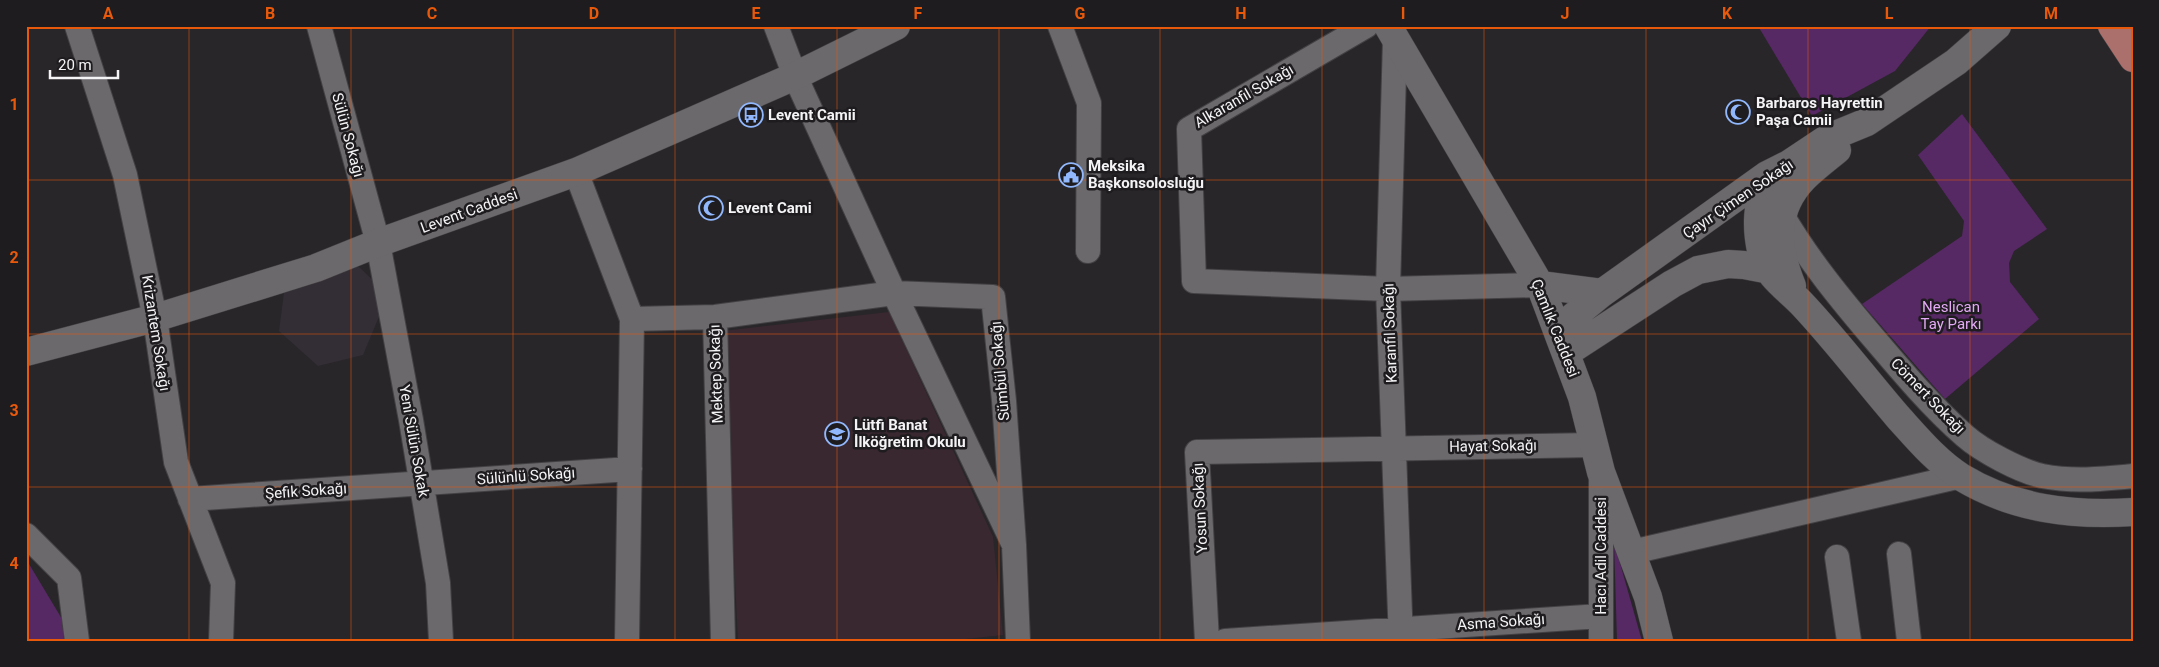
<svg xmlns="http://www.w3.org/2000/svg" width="2159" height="667" viewBox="0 0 2159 667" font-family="Roboto,sans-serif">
  <rect width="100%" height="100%" fill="#282629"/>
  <path fill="#332d35" d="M354,262L388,295L363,355L318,366L279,331L285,285Z"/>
  <path fill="#3a2831" d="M889,312L993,537L1003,635L945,641H738L723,331Z"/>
  <path fill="#562864" d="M1758,26H1931L1895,71L1812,116Z
    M1962,114L2047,229L2014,251L2009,263L2010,282L2039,319L1945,399L1862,304L1962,236L1964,221L1918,155Z
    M1614,542L1642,641H1617Z
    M26,559L62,619L64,641H26Z"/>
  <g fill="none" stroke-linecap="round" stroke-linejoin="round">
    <g stroke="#434143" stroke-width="26">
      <path id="street" d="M77,26L125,175L155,318L176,462L223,583L221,641
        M319,26L378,243L411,420L438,583L441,641
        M776,26L795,76L894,293L1014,545L1018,641
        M1060,26L1089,103L1088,251
        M1366,26L1189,129L1194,281L1388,289L1540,285
        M1395,39L1388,289L1401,641
        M576,172L632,319L715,317L894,293L993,297L1004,401L1014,545
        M1782,215C1809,261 1842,301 1877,342C1905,375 1933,408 1965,436C1982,451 2020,471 2042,476C2073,482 2102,479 2133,476
        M715,317L723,641
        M1601,479V641
        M190,499L630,469
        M26,535L69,578L77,641
        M1632,552L1961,476
        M1899,554L1909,641
        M1837,557L1849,641
        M627,641L632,319
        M1207,641L1197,452L1593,445
        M1225,641L1601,616"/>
    </g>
    <g stroke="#434143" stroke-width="29">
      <path id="secondary" d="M1388,26L1540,285L1582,397L1601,472L1648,597L1659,641
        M1789,164C1783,169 1776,173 1771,179C1755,200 1756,230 1762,255C1767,276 1789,290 1802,304C1836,340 1866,380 1898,417C1917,438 1937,462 1961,477C2014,509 2072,516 2133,512
        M1540,285L1602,293
        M1792,286C1776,247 1773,210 1804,178C1814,168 1826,159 1837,150
        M1557,330L1602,293L1767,175L1789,164L1828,138L1867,122L1956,62L1997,26
        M26,352L155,318L316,268L378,243L576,172L795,76L896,26
        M1566,353L1672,284L1698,270L1728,264L1744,265L1770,270"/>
    </g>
    <g stroke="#434143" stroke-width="29">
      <path id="primary" d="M2112,26L2133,58"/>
    </g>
    <use href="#street" stroke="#6b696c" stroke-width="24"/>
    <use href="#secondary" stroke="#6b696c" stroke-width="28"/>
    <use href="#primary" stroke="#ab6f6c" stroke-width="28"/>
  </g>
  <path fill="none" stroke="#e8590c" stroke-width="1" stroke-opacity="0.55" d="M189,26V641M351,26V641M513,26V641M675,26V641M837,26V641M999,26V641M1160,26V641M1322,26V641M1484,26V641M1646,26V641M1808,26V641M1970,26V641M26,180H2133M26,334H2133M26,487H2133"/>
  <defs>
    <g id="mosque-ring" transform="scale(1.25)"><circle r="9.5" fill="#1e1c1f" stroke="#91b8fd" stroke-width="1.5"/><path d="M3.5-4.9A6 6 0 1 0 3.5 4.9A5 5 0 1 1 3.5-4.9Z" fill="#91b8fd"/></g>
    <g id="bus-ring" transform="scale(1.25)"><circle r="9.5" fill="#1e1c1f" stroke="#91b8fd" stroke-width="1.5"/><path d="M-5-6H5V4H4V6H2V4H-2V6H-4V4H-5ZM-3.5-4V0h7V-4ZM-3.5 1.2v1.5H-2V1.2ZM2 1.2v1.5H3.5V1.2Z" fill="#91b8fd"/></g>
    <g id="civic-ring" transform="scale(1.25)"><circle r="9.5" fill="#1e1c1f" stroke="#91b8fd" stroke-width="1.5"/><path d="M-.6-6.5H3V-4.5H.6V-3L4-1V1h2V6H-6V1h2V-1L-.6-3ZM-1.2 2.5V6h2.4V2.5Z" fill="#91b8fd"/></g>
    <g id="school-ring" transform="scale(1.25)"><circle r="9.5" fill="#1e1c1f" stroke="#91b8fd" stroke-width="1.5"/><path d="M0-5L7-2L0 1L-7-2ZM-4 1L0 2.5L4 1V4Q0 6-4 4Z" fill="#91b8fd"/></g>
  </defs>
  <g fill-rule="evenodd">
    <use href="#mosque-ring" x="1738" y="112"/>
    <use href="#bus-ring" x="751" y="115"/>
    <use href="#civic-ring" x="1071" y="175"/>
    <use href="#mosque-ring" x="711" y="208"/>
    <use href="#school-ring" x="837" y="434"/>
  </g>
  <g text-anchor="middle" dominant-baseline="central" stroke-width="5" stroke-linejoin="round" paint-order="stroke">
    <g font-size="15" fill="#f4f3f5" stroke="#1e1c1f">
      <text transform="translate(1244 96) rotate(-30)">Alkaranfil Sokağı</text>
      <text transform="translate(348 135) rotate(75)">Sülün Sokağı</text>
      <text transform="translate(1738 199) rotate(-34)">Çayır Çimen Sokağı</text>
      <text transform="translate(469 211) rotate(-20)">Levent Caddesi</text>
      <text transform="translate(1555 328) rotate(68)">Çamlık Caddesi</text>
      <text transform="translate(156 333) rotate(81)">Krizantem Sokağı</text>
      <text transform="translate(1390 333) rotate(-92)">Karanfil Sokağı</text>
      <text transform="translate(1000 371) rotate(-95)">Sümbül Sokağı</text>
      <text transform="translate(716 374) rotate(-92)">Mektep Sokağı</text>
      <text transform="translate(1928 396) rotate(46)">Cömert Sokağı</text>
      <text transform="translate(414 441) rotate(80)">Yeni Sülün Sokak</text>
      <text transform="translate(1493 446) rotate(-1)">Hayat Sokağı</text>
      <text transform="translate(526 476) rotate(-4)">Sülünlü Sokağı</text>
      <text transform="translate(306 491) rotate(-4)">Şefik Sokağı</text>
      <text transform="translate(1200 508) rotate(-93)">Yosun Sokağı</text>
      <text transform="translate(1601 556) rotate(-90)">Hacı Adil Caddesi</text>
      <text transform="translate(1501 622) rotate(-4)">Asma Sokağı</text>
    </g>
    <g font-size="15" font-weight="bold" fill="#f4f3f5" stroke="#1e1c1f" text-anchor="start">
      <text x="1756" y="103">Barbaros Hayrettin<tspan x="1756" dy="17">Paşa Camii</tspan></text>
      <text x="768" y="115">Levent Camii</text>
      <text x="1088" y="166">Meksika<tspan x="1088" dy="17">Başkonsolosluğu</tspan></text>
      <text x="728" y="208">Levent Cami</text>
      <text x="854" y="425">Lütfi Banat<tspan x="854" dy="17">İlköğretim Okulu</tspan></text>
    </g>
    <g font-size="15" fill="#e3a9f5" stroke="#1e1c1f">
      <text x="1951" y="307">Neslican<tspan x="1951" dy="17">Tay Parkı</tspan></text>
    </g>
  </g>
  <rect width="2159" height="667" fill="none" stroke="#1e1c1f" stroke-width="55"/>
  <path d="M50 70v8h68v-8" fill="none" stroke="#f4f3f5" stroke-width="2.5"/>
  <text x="58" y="70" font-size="15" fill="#f4f3f5" stroke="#1e1c1f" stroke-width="4" paint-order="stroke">20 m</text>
  <rect x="28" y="28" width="2104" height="612" fill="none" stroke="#e8590c" stroke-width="2"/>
  <g font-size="16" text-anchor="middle" font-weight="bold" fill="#e8590c">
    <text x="108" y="19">A</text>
    <text x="270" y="19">B</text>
    <text x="432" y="19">C</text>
    <text x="594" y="19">D</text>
    <text x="756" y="19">E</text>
    <text x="918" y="19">F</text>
    <text x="1080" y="19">G</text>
    <text x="1241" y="19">H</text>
    <text x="1403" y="19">I</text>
    <text x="1565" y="19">J</text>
    <text x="1727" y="19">K</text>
    <text x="1889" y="19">L</text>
    <text x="2051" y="19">M</text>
    <text x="14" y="110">1</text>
    <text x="14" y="263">2</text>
    <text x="14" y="416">3</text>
    <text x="14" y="569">4</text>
  </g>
</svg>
